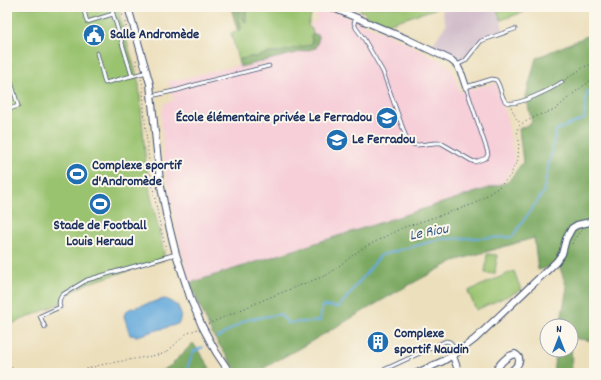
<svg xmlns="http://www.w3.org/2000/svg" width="601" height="380" viewBox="0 0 601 380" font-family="Dekko,sans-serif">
  <rect width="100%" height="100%" fill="#fbf7ec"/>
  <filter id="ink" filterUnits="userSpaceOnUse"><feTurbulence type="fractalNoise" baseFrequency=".025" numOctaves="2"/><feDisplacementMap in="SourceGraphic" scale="8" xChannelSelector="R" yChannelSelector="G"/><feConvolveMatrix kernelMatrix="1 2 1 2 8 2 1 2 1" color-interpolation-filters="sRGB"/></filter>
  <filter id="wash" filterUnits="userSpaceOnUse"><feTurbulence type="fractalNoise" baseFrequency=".012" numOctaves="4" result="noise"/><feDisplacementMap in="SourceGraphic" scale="16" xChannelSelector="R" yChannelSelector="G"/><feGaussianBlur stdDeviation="0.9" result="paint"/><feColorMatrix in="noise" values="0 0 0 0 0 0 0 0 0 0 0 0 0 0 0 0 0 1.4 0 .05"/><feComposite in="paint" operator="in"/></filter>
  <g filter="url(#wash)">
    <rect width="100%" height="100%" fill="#ecdfbc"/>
    <path fill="#f6cfd9" d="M314,7H325L403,41L450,66L456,79L460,92L496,83L507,120L515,161L514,166L503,181L500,184L190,284L178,236L164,163L161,117L164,104L174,100L168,82L315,46L311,22L317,21Z"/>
    <path fill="#d1bdcb" d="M441,7H496L501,20L503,31L488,35L478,40L461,62L431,47L446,25Z"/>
    <path fill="#9ac36f" stroke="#5a7966" d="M7,7H117L139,84L145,155L150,192L164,253V260L88,283L69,294L62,299L61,303L7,326Z
      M246,7H311L312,12L308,26L312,29L313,34L311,36L312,40V45L305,46L277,53H270L256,57H249L238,60L231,33L241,29L238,12L241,13L244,21H246Z
      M356,7H441L384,25L368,19L365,13Z
      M496,7H538L501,20Z
      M487,254L497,255L495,274L485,273Z
      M514,271L521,290L476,310L468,291Z"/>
    <path fill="#7ba962" stroke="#4b6c60" d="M231,7H246V22L244,21L241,13L238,12L241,29L239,30L237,29Z
      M594,33V341L571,338V326H560L567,288L559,265L538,270L534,238L454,261L398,291L305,345L255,373H238L212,334L190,283L508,182L523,162L519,129L532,123L526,96L536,58Z
      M313,34H316L319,37L316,48L240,67L238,60L249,57H256L270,53H277L305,46L311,45L312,40L311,36Z
      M571,339L572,373H553L556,350H571Z
      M193,343L210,368L200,373H158L170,366Z"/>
    <path fill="#66aadb" stroke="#406c9c" d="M164,299C169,299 173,304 178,306L181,315L179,323L175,325L137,336L130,335L124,316L125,313L129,309Z"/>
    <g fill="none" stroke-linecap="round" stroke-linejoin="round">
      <path stroke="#66aadb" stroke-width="2" d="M217,338L246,320L280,314L288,323L320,321L322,306L339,307L381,255L441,239L512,237L543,193L556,130L584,119L587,92L594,89
        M182,373L187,369L193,352L203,347"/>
    </g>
  </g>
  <g filter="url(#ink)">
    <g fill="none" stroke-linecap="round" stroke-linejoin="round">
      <g stroke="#3a496c" stroke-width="4.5">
        <path id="service" d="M83,7L87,22L113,14
          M111,7L132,76
          M356,18L354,23L356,28L364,39L383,72L407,140L411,144L418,145L435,143H441L472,161L475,162L486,158L488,154L487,150L466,87L492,79L496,80C501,86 501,98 506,102C515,108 553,88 562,82
          M97,53L105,83L147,72
          M457,65L465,61L481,41L515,29
          M7,67L18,106L7,110
          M151,96L178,90L205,82L269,66
          M45,327L40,316L60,307C58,302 59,299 62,295L87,280L176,254
          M377,373L446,341L450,342L458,352"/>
      </g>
      <g stroke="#3a496c" stroke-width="8">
        <path id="minor" d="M128,7L150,84L160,181L166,214L176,254L191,300L202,326L216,352L230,373
          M331,7L409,40L451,60L457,65L462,75L466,87
          M453,356L459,373
          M417,373L443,361L458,352L475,339L556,262L562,254L566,239L572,228L577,225L594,221
          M495,373C498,365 506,356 515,354C525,360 515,368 509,373"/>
      </g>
      <path stroke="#3a496c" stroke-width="1" stroke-dasharray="1 3" stroke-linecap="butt" d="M120,7L130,39
        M351,7L358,10L363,14
        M136,60L138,68
        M141,79L143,86C145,126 148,165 156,204C159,220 162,236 167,252
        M565,80L584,67L594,63
        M511,107L516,118L520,123
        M572,244L578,234L582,231
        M208,324L275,295L327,275L361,249L402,228L474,204L499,187L510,176L518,159L519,139L517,131L518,127L521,124L539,115L555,110L570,96L594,78
        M7,361L16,373
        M71,373L105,364L163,354L168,351L186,334L197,329
        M406,373L411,371"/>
      <use href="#service" stroke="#fff" stroke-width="3"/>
      <use href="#minor" stroke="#fff" stroke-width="6"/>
    </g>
  </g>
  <defs>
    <g id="civic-disc" transform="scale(1.15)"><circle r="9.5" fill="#1f6fb2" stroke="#fbf7ec"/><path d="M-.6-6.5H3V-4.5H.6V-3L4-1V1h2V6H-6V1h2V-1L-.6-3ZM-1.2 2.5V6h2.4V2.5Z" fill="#fff"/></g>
    <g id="school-disc" transform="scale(1.15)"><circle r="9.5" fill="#1f6fb2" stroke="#fbf7ec"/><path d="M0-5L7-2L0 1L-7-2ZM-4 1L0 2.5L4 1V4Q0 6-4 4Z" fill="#fff"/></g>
    <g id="stadium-disc" transform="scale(1.15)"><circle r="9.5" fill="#1f6fb2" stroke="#fbf7ec"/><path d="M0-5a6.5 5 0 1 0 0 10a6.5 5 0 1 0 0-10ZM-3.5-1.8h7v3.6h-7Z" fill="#fff"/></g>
    <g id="building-disc" transform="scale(1.15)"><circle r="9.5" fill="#1f6fb2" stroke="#fbf7ec"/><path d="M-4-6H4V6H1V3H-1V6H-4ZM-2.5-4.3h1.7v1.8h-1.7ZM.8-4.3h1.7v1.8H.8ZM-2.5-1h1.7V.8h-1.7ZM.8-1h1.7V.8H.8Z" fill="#fff"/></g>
  </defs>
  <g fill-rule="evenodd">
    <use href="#civic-disc" x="94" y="35"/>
    <use href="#school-disc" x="387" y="118"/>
    <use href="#school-disc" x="337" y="140"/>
    <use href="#stadium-disc" x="77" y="174"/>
    <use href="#stadium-disc" x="100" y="204"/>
    <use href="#building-disc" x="378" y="342"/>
  </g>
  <g text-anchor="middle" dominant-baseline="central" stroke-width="4" stroke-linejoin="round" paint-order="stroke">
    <g font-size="14" font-weight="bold" fill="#1b2f5e" stroke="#fbf7ec" text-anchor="start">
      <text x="110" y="35">Salle Andromède</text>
      <text x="372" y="118" text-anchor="end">École élémentaire privée Le Ferradou</text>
      <text x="352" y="140">Le Ferradou</text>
      <text x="92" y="166">Complexe sportif<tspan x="92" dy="16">d'Andromède</tspan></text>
      <text x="100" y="226" text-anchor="middle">Stade de Football<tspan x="100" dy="16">Louis Heraud</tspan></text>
      <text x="394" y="334">Complexe<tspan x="394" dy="16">sportif Naudin</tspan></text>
    </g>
    <g font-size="15" font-style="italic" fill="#355a8a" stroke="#fbf7ec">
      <text transform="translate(429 233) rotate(-11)">Le Riou</text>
    </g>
  </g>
  <rect width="601" height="380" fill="none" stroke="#fbf7ec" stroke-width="24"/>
  <g transform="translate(559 338)"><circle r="19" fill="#fbf7ec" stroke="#a1a7b3"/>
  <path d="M0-3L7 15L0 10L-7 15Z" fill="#1f6fb2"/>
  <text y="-6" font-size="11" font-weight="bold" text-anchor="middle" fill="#1b2f5e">N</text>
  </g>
</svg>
